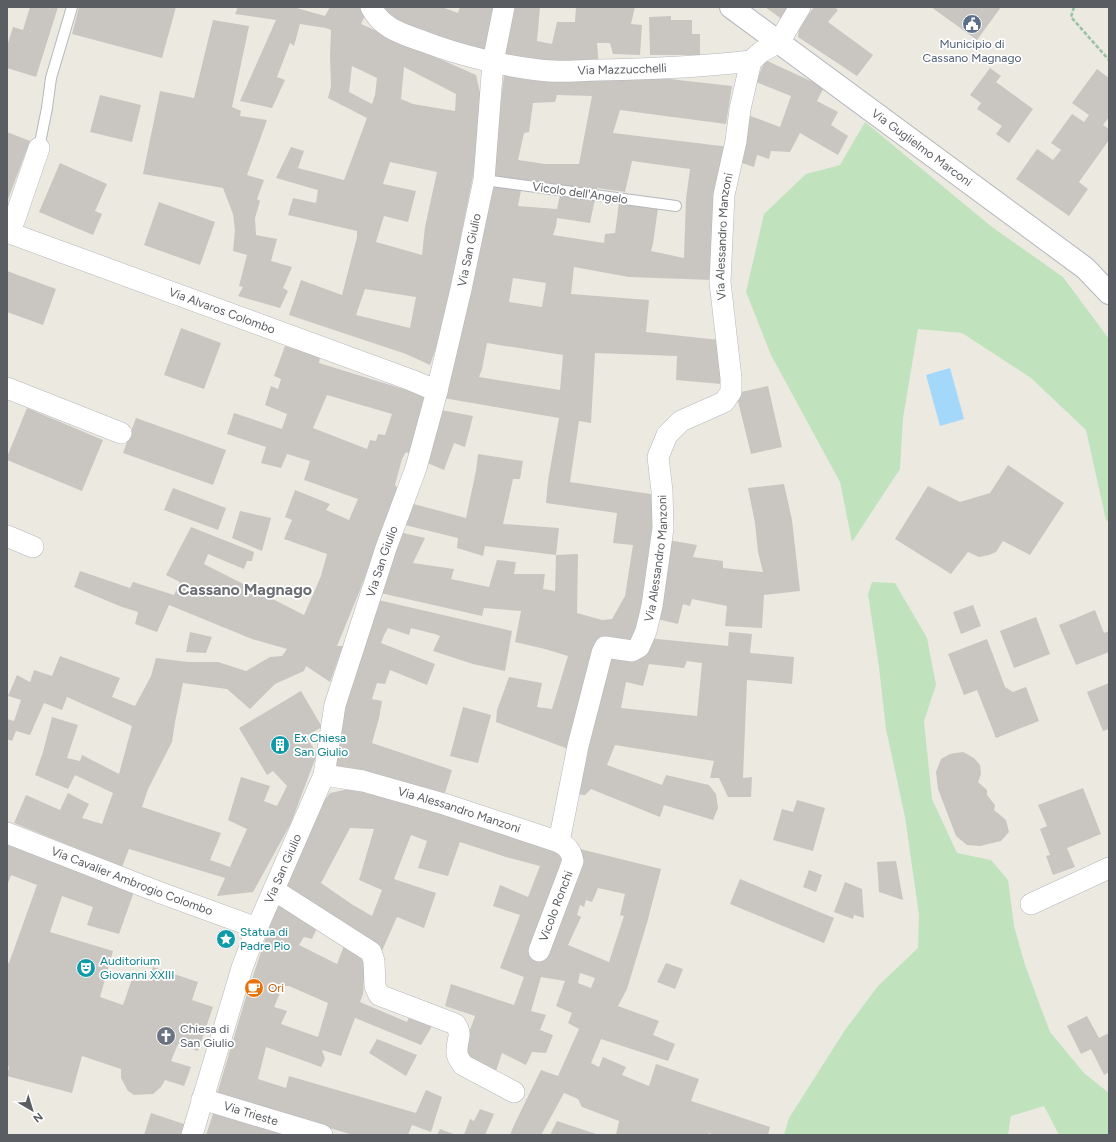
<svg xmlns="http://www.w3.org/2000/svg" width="1116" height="1142" viewBox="0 0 1116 1142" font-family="Figtree,sans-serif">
  <rect width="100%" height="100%" fill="#ece9e1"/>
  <path fill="#c0e3be" d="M865,122L992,227L1063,277L1109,339V522L1106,520L1086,430L1031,378L962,333L918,329L903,418L900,469L852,542L840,482L771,355L746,292L764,214L806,174L840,165Z
    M872,582L895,583L927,638L936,685L924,721L932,799L957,853L991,860L1008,880L1014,926L1025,965L1050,1032L1084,1073L1109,1093V1135H1059L1044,1106L1011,1116L1008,1135H784L789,1118L845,1030L878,986L918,948L919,915L905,817L886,729L879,667L868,594Z"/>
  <path fill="#a3d8fa" d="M950,368L964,419L940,426L926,375Z"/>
  <path fill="#c9c5c0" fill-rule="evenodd" d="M30,7H58L36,77L7,68V43H8L13,27L23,30Z
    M79,7H176L162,58L72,34Z
    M238,7H293L325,16L330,7H365L367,11L361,24L476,75L483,106L478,151L461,236L457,269L436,348L430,365L406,354L289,315L301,280L342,295L357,237V231L288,215L293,198L316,203L318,190L276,178L291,147L304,151L298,168L344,180L367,118L328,98L331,86L330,56L331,30L326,28L300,24L294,46L290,43L277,77L285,80L272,108L240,101L276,20L235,14ZM352,66L377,78L375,95L372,104L349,92ZM404,67L456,94L455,111L413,104L401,99ZM390,162L437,172L425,227L422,255L376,242L384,216L408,222L416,191L383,184ZM365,289L416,297L410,328L356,315Z
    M378,7H442L458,13L460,7H494L487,52L401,27Z
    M511,7H540L537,41L552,44L557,22H575L576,7H635L631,24L642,25L640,55L613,54L610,43H597L599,65L504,61Z
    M765,7H791L783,20Z
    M814,7H834L838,10L828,22L873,55L857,76L798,37L799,27Z
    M931,7H1001L977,40Z
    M671,16V20H692V34H700V55H650L649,17Z
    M213,20L249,26L232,107L241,111L240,116L267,120L247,175L264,180L257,199L260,201L255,218L256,235L277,239L271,261L292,267L283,288L288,291L280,308L238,296L243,287L239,286L247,255L233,251L235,230L233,214L223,188L143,174L160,91L194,98Z
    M765,60L824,87L817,101L838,112L831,125L848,136L838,155L800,133L790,152L771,151L769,159L757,155L754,167L736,161L748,115L780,127L791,96L756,82Z
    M990,68L1001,76L996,82L1033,109L1009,143L996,134L1002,126L977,109L981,103L970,95Z
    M1097,69L1109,78V117L1103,125L1109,129V140L1079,182L1088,189L1069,216L1016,179L1037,149L1053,160L1061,150L1051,143L1072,114L1084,122L1089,115L1072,103Z
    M625,74L732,86L726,124L620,110L613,133L730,147L713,199L712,280L629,277L574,267L571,294L649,300L646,332L719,340L721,384L676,380L677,356L595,353L591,423L579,421L570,482L657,495L654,547L636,645L602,643L571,750L496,722L497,710L509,677L542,683L537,707L552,709L568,656L545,649L515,642L521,611L484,608L482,616L376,592L399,532L425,538L413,563L454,569L451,579L489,587L497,560L516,562L514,574H545L543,589L555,591L556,555L578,554L577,613L602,620L612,619L625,596L633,545L613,543L617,513L546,503L548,481L559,418L443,398L481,247L489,185L521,190L518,206L557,209L560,195L595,199L590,223L557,218L556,226L553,235L604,243L605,234L615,233L619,203L658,208L653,244L651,251L684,258L686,199L690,169L632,161L625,192L597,188L596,192L491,179L504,75ZM557,95L592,96L579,164H545L518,160L524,133L529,132L533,103L555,102ZM513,278L546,283L542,307L509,302ZM487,343L563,355L560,390L479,377L482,369Z
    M100,95L141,105L132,142L90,132Z
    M7,132L30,141L7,202Z
    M60,163L107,184L95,211L102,214L93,235L39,212Z
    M159,202L215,222L200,265L144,245Z
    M7,271L56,289L43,325L7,312Z
    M181,328L221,343L204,389L164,375Z
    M285,346L320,357L319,363L426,396L410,454L406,452L402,459L395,485L398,489L360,590L337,646H343L330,682L306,666L304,671L275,684L250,709L227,689L183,683L175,722L172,742L148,789L142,807L221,833L210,860L230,867L247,829L228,820L241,777L270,786L264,801L277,806L287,786L273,771L267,775L239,728L301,691L322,727L306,736L317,754L291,823L253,892L217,896L225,878L129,849L122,867L14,823L26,795L60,810L68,793L89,804L82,818L102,824L113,793L75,775L68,789L35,775L43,752L52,717L78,725L67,758L80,761L82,755L119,774L132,726L67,697L62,710L44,703L30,735L16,731L12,741L7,739V719L14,721L21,700L8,696L17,675L30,682L34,670L52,676L60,656L120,678L112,697L135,706L151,676L156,658L188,662H218L246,671L270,657L282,656L287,649L252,639L169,605L157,632L135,624L138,612L122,607L74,587L80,571L130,588L133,582L174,595L180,582L166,575L191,527L254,552L252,561H247L244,569L208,554L204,564L304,615L321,576L327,554L284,539L292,520L285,517L295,490L330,504L326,510L349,520L358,499L304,480L310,461L287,454L281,468L261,463L266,447L227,434L234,413L282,429L287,414L265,405L271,386L278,389L281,379L274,376ZM327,395L392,414L385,435L378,434L376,441L370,440L367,449L313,428Z
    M768,386L782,447L751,454L736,393Z
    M27,408L103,440L82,491L7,460V457Z
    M441,410L473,416L465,447L454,443L444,470L425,462Z
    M136,418L226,450L213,485L123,453Z
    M478,454L523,461L520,479H513L503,524L559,528L556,555L485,546L483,556L457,548L458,538L405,525L410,503L466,518L476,471Z
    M1008,465L1064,503L1030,555L1003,541L996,552L989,555L979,557L968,552L951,574L895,539L928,486L960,502L990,493Z
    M784,484L792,520L800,591L764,595L762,628L725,626L727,606L692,599L690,606L683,604L678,624L653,618L668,540L697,545L693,557L723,561V568L763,572L758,552L755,523L748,488Z
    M173,488L226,508L218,530L164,510Z
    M240,511L271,518L262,551L232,538Z
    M374,599L512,631L505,671L473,664L433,651L440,636L435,634L411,628L409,635L388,628L384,635L381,643L435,664L427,685L390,670L385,684L377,683L372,699L382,701L379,718L372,743L452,770L444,796L331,766L340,711Z
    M973,605L981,626L961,634L953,612Z
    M1095,610L1104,633L1109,631V652L1076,665L1059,625Z
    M1036,617L1050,654L1014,668L1000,631Z
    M190,632L212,637L206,653L186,652Z
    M729,632L752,634L750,653L794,657L792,684L747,680L743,778L752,777L751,797H728L719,778H710L714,761L615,745L607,765L662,785L666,775L709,785L716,794L718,808L713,820L664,805L660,817L591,789L585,795L574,794L609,652L647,638L728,646ZM687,661L702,663L697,716L621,708L626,682L643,686L649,664L684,668Z
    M987,639L1005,687L1013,692L1026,687L1039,721L996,738L977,690L964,695L948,654Z
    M1109,683V729L1103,731L1087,692Z
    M463,707L491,715L478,763L450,756Z
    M963,752L974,758L980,765L981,774L978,782L987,790V795L995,805L994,810L1006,820L1009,832L1001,841L980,846L967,845L956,836L938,789L936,772L941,759L950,754Z
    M353,788L397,797L565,851L560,863L561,879L580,849L661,869L647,923L627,989L618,1006L659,1021L653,1035L675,1044L668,1061L601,1039L591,1063L599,1067L603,1057L626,1067L622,1075L649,1086L656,1064L699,1079L691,1101L770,1127L768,1135H714L709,1133L708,1135H616L619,1121L582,1107L578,1099L564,1093L541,1135H510L514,1125L541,1070L558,1076L579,1029L568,1023L572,1013L556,1006L565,981L541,977L531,1011L546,1015L540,1030L553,1035L546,1053L532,1052L526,1065L502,1053L496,1071L460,1058L475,1016L445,1006L451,984L514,1005L524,977L500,968L520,915L493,906L500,885L528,897L540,866L506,857L460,842L448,876L418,868L427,841L411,835L394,879L436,893L424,928L397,917L381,953L283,891L315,812L330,793ZM350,828L374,829L359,880L382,890L372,916L353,905L321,883ZM598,888L625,894L620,915L624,916L609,962L568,945L581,917L577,915L580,905L584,907L586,900L592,902ZM580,973L595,978L591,988L578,983Z
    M1083,788L1101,834L1067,848L1075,867L1053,875L1046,856L1050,855L1040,829L1047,826L1038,805Z
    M797,800L825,808L813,851L773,840L782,809L793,812Z
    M7,840L135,889L119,934L87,925L93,907L62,896L50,932L113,951L100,997L123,1005L133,976L148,981L153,967L198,982L192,1000L213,1007L198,1051L178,1044L171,1061L191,1067L184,1086L165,1080L161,1087L153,1094L134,1095L128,1091L121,1078V1069L82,1056L72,1093L7,1076L9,1067L7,1066V962L9,963L37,885L11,875L7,886Z
    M896,861L903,900L879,892L877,862Z
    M809,870L822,875L816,892L803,887Z
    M740,879L834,918L824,943L730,904Z
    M845,882L862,889L864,918L854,915L853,919L834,912Z
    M278,901L318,926L312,939L304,937L299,945L337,964L345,943L362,955L365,962L363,994L360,1002L407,1022L411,1012L435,1021L421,1045L355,1018L341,1056L322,1050L325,1059L321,1067L266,1047L258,1079L286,1088L289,1076L416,1113L426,1090L442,1097L431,1132L412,1125L408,1135H353L217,1094L246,997ZM283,986H289L328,1003L318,1037L281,1024L287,1011L274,1007Z
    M666,963L683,969L675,989L657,982Z
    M1087,1016L1099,1038L1109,1033V1072L1104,1075L1091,1049L1081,1054L1067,1026Z
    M377,1039L417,1055L406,1076L369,1053Z
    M480,1109L494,1114L485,1135H464L470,1119L474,1121Z
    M218,1110L303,1135H206L213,1114Z
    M151,1113L187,1125L184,1135H144Z
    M557,1121L599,1135H550Z
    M440,1129L456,1135H437Z"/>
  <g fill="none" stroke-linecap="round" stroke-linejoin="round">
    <g stroke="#b4b7bb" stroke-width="12">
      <path id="service" d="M39,148L47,108L51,78L72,7
        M484,180L676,206"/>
    </g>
    <g stroke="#b4b7bb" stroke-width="22">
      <g id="minor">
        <path id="s1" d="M371,7C382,29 403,34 425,42C459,55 503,66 539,70C559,73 580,70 600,70C651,69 701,67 751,61"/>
        <path id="s2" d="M7,232L411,380L437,391"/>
        <path d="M9,233L14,221L39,148"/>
        <path d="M7,388L121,433"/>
        <path d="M7,536L33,547"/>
        <path id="s3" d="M324,775L363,781L444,804L559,842L578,746L602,653L605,647L632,651L639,647L646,631L652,606L663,528L662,491L658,457L667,435L681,421L724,402L731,392V378L720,282L724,195L736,141L740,109L751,61L761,52L779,42L800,7"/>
        <path id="s4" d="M7,833L161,893L257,928"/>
        <path d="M274,890L371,952L374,961L375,986L379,995L455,1024C463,1035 457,1038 457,1050C456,1056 460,1060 463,1065L514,1092"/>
        <path d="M1031,904L1109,868"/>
        <path id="s5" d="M539,951L573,861C571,851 568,847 559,842"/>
        <path id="s6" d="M202,1099L322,1135"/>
        <path id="s7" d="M192,1135L242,968L257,928L324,775L335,705L386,548L416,468L437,391L461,289L484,180L493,62L504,7"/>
      </g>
    </g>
    <g stroke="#b4b7bb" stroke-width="24">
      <g id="tertiary">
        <path id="s8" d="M731,7L1085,268L1109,293"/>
      </g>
    </g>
    <path stroke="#98c3a2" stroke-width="2.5" stroke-dasharray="4 2" stroke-linecap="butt" d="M1074,7L1071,17L1109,60"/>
    <use href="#service" stroke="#fff" stroke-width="10"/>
    <use href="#minor" stroke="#fff" stroke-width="21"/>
    <use href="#tertiary" stroke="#fff" stroke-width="22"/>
  </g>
  <defs>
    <g id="civic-disc" transform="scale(1)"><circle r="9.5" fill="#5c6f8a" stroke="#fff"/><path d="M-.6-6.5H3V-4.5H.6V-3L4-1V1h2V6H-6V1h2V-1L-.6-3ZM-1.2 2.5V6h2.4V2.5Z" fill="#fff"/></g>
    <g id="building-disc" transform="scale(1)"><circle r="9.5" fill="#0f9aa8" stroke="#fff"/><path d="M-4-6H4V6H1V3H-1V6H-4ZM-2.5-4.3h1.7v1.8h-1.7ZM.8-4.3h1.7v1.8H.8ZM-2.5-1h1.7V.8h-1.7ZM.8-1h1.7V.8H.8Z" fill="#fff"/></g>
    <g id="sight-disc" transform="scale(1)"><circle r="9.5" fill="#0f9aa8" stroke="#fff"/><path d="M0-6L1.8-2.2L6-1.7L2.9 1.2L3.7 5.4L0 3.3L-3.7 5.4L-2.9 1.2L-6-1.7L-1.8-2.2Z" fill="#fff"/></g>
    <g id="theatre-disc" transform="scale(1)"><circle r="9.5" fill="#0f9aa8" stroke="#fff"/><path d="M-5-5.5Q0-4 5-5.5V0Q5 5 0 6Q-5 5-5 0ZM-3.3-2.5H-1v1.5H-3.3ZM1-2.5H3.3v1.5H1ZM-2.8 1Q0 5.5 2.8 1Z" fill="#fff"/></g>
    <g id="cafe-disc" transform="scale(1)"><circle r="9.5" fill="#e8710a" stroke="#fff"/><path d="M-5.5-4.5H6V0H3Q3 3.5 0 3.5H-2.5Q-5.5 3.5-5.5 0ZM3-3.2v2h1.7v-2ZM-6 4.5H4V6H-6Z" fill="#fff"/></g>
    <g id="church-disc" transform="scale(1)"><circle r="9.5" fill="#6b7280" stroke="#fff"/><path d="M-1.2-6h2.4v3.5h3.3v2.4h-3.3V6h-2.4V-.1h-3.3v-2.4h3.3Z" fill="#fff"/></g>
  </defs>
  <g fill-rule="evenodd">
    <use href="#civic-disc" x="972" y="24"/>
    <use href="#building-disc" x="280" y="745"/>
    <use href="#sight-disc" x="226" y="939"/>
    <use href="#theatre-disc" x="86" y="968"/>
    <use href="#cafe-disc" x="254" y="988"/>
    <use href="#church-disc" x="166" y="1036"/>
  </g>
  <g text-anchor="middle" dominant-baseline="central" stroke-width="3.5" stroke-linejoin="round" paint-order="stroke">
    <g font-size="12" fill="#4e5e75" stroke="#fff">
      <text x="972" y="44">Municipio di<tspan x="972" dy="14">Cassano Magnago</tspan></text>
    </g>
    <g font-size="12" fill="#5a5d61" stroke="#fff">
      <text stroke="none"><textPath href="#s1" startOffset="267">Via Mazzucchelli</textPath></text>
      <text stroke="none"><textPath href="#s8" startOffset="237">Via Guglielmo Marconi</textPath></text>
      <text transform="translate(580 193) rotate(8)">Vicolo dell'Angelo</text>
      <text stroke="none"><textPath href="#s3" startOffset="933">Via Alessandro Manzoni</textPath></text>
      <text stroke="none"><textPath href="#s7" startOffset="930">Via San Giulio</textPath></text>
      <text stroke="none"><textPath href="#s2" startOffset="229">Via Alvaros Colombo</textPath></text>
      <text stroke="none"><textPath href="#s3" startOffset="572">Via Alessandro Manzoni</textPath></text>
      <text stroke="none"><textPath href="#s7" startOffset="606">Via San Giulio</textPath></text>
      <text stroke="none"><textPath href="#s3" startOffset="140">Via Alessandro Manzoni</textPath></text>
      <text stroke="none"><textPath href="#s7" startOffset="282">Via San Giulio</textPath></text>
      <text stroke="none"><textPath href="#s4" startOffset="134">Via Cavalier Ambrogio Colombo</textPath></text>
      <text stroke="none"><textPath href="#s5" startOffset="48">Vicolo Ronchi</textPath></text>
      <text stroke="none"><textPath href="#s6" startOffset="51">Via Trieste</textPath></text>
    </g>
    <g font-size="12" fill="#0d838f" stroke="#fff" text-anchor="start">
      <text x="294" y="738">Ex Chiesa<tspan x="294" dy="14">San Giulio</tspan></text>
      <text x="240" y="932">Statua di<tspan x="240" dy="14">Padre Pio</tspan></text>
      <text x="100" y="961">Auditorium<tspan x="100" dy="14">Giovanni XXIII</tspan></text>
    </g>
    <g font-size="12" fill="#c56008" stroke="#fff" text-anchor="start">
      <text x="268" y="988">Ori</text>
    </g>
    <g font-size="12" fill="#5b616d" stroke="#fff" text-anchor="start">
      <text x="180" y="1029">Chiesa di<tspan x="180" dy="14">San Giulio</tspan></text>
    </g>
    <g font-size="16" font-weight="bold" fill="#6b6f73" stroke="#fff">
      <text x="245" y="589">Cassano Magnago</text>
    </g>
  </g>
  <rect width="1116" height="1142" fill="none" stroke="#5a5d61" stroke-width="16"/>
  <g transform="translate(32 1110) rotate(142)" stroke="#ffffff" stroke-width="3" paint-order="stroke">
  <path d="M0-3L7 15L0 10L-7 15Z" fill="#5a5d61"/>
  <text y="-6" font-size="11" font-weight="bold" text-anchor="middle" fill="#5a5d61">N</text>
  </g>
</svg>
